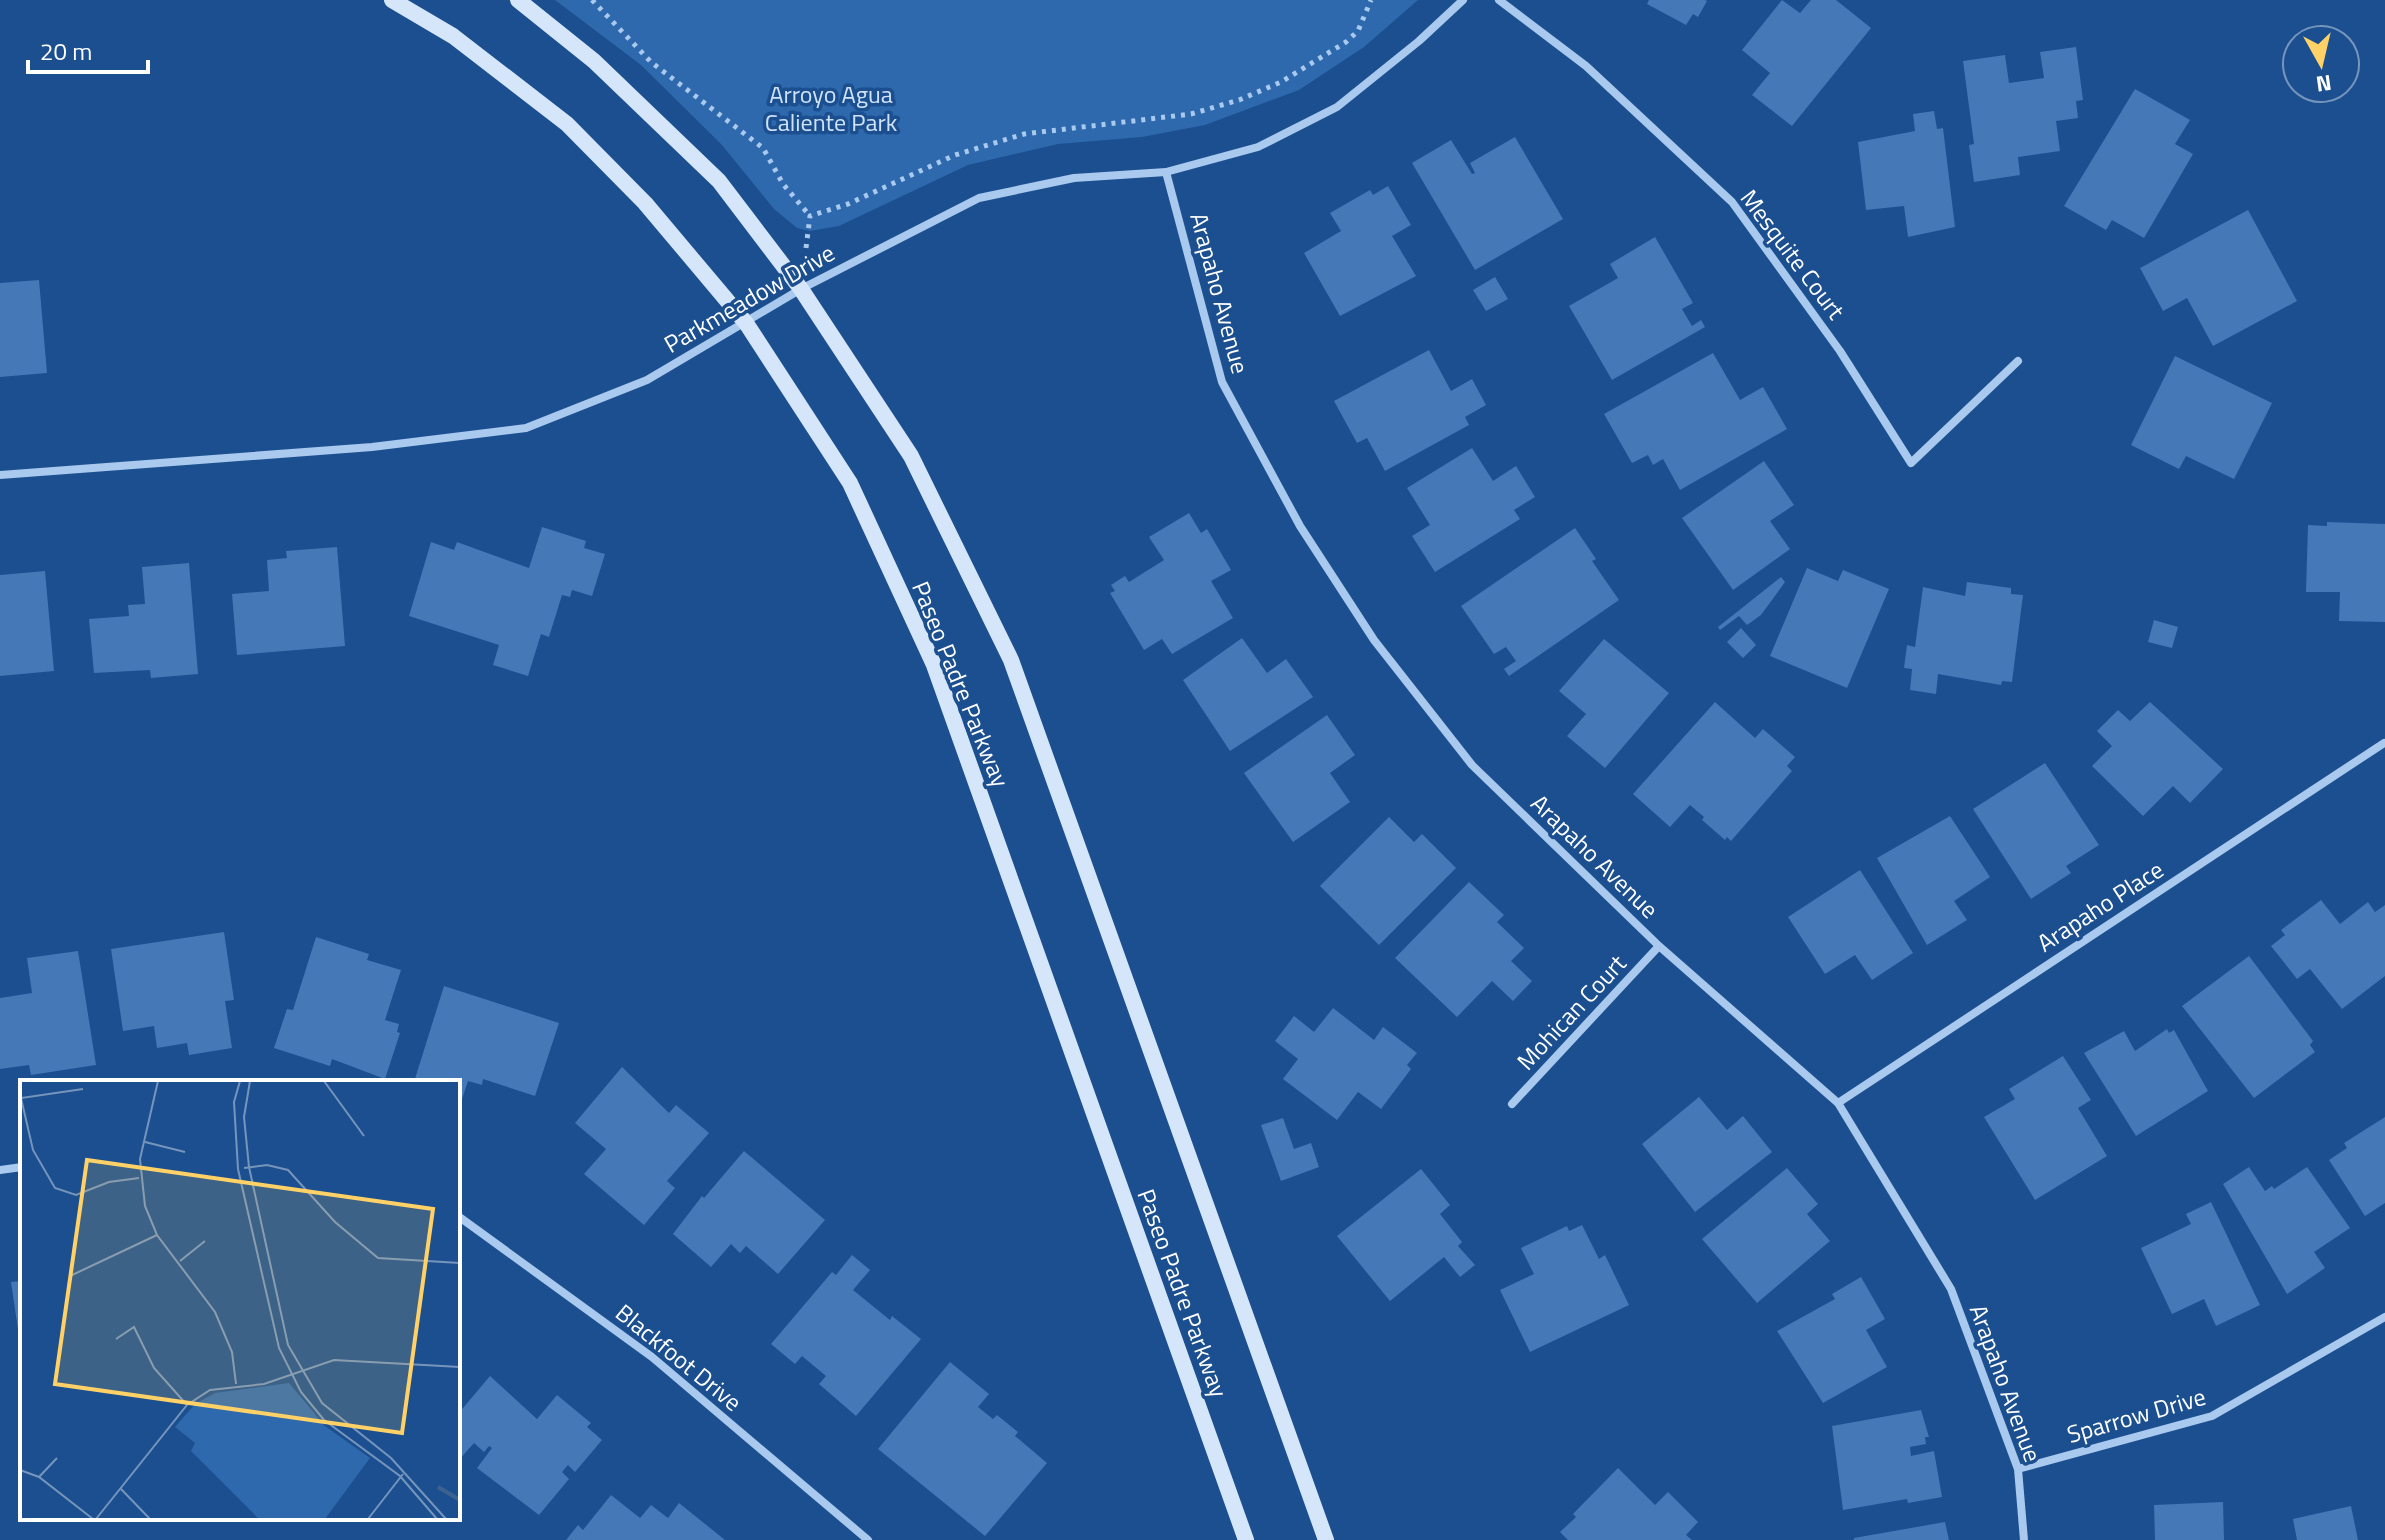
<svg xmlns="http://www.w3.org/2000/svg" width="2385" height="1540" viewBox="0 0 2385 1540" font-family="'Titillium Web',sans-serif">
  <rect width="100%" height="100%" fill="#1b4f8f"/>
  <path fill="#2e69ad" d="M555,0H1418L1364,47L1299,90L1205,125L1142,137L1058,144L968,165L839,226L810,231L797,228L774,209L722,145L641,65Z"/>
  <path fill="#4478b7" d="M1649,0H1705L1707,1L1698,17L1693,14L1686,25L1647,4Z
    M1782,0L1800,13L1811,0H1836L1871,28L1792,126L1752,95L1770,73L1742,50Z
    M2076,47L2083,100L2076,101L2078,118L2056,121L2060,151L2018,157L2020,175L1974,182L1969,145L1974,144L1963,61L2005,55L2009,83L2044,78L2040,52Z
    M2135,89L2190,120L2175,144L2193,154L2144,238L2112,220L2106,230L2064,206Z
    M1934,111L1937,129L1943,128L1955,227L1908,237L1904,206L1866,210L1858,142L1915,131L1913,114Z
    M1515,137L1563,219L1475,270L1412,163L1451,140L1472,174L1475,173L1470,163Z
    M1388,186L1411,225L1392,236L1416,276L1340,316L1304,253L1341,231L1330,213L1370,190L1373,195Z
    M2248,210L2297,301L2213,346L2187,298L2163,311L2140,268Z
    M1655,237L1693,303L1682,309L1692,326L1701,320L1705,327L1612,380L1569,306L1618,278L1610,264Z
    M1495,277L1508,299L1486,311L1473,290Z
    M39,280L47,373L0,377V283Z
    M1429,350L1451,391L1472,379L1486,405L1465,417L1469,425L1385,471L1367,438L1357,443L1334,401Z
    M1713,353L1740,400L1763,387L1787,429L1680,490L1663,459L1653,465L1648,455L1632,463L1604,414Z
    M2175,356L2272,403L2234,479L2186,456L2179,469L2131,445Z
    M1472,448L1493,481L1516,466L1535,497L1514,510L1520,519L1435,572L1412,536L1430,525L1407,488Z
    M1764,461L1794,505L1770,521L1790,549L1733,590L1682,518Z
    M1189,513L1201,533L1207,529L1231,570L1211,581L1233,618L1172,654L1162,639L1144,650L1110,593L1115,591L1111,585L1125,576L1129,582L1164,560L1149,537Z
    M2327,522L2385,524V622L2339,621L2340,592H2306L2308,525L2327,526Z
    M542,527L586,541L584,548L605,554L592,596L572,590L570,597L562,595L549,637L541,634L528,676L493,665L499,645L409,616L431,542L454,550L457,542L529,568Z
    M1575,528L1596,559L1592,561L1619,600L1509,676L1504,669L1516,661L1506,647L1494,654L1461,606Z
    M337,547L345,646L237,655L232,594L269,591L267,560L287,558L286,551Z
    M189,563L198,674L151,678L150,670L94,673L89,619L129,616L128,605L145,604L142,567Z
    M1807,568L1838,581L1843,570L1889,589L1847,688L1770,656Z
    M45,571L54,671L0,676V575Z
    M1781,577L1785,582L1761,615L1747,625L1739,616L1720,630L1718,627Z
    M1967,582L2011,588V594L2023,595L2012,682L2002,681L2001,685L1938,674L1936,694L1910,690L1912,669L1904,668L1907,645L1915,647L1923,587L1965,596Z
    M2154,620L2178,627L2172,648L2148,642Z
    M1741,628L1756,645L1743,658L1727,642Z
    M1242,638L1267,673L1286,659L1313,697L1230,751L1183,680Z
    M1604,639L1669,693L1605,768L1567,736L1586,714L1559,691Z
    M1715,702L1755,738L1763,729L1795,757L1787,766L1792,771L1731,841L1727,837L1725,840L1702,820L1704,817L1690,805L1670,827L1633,794Z
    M2150,702L2223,769L2190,803L2173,786L2143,816L2092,766L2112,746L2097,731L2118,710L2130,721Z
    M1327,715L1355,755L1330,773L1350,802L1293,842L1244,773Z
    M2045,763L2099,845L2066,866L2071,873L2031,899L1973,809Z
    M1950,816L1990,877L1954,901L1967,920L1927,945L1877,858Z
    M1389,817L1414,842L1422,834L1456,868L1379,945L1320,886Z
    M1860,870L1913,953L1872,980L1855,955L1825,974L1788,917Z
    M1469,882L1504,915L1497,922L1524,948L1511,961L1532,981L1513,1001L1492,981L1457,1017L1395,958Z
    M2321,900L2340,924L2368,902L2375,912L2385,905V976L2342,1009L2310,969L2297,979L2271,946L2285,935L2281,930Z
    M224,932L234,1000L225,1001L232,1048L189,1055L187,1043L157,1048L154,1026L123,1031L111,949Z
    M316,937L369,954L367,960L401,970L385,1020L399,1024L397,1032L400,1033L385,1079L332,1059L330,1066L274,1048L287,1009L293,1010Z
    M78,951L96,1065L31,1075L29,1065L0,1069V998L32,993L27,958Z
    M2249,956L2313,1041L2310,1045L2315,1052L2254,1098L2182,1006Z
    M444,986L559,1023L535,1096L483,1079L482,1085L468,1081L461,1102L458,1082H414Z
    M1333,1008L1374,1040L1383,1027L1417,1053L1407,1065L1411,1069L1381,1109L1358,1092L1337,1120L1283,1079L1298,1059L1275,1041L1294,1016L1314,1032Z
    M2167,1029L2169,1033L2174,1030L2208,1091L2136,1136L2084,1053L2124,1031L2135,1051Z
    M2063,1056L2091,1100L2078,1108L2107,1156L2035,1200L1984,1117L2015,1099L2009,1089Z
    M622,1067L669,1113L676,1105L709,1133L667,1181L675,1188L644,1225L584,1174L606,1149L575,1123Z
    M1699,1097L1727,1130L1743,1116L1772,1152L1695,1212L1642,1144Z
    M2385,1117V1203L2365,1216L2329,1160L2347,1148L2344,1143Z
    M1283,1118L1294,1149L1311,1143L1319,1167L1281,1181L1261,1125Z
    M744,1151L825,1220L778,1274L746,1246L740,1253L731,1244L711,1267L673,1234L702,1196L704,1198Z
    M2249,1167L2265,1191L2272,1186L2274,1189L2307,1167L2350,1228L2314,1252L2325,1268L2287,1294L2223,1184Z
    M1787,1168L1818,1204L1807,1214L1830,1241L1757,1303L1702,1239Z
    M1421,1169L1450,1205L1440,1214L1462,1242L1458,1246L1475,1265L1460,1277L1444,1257L1390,1301L1337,1236Z
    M2211,1202L2260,1305L2216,1326L2204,1299L2172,1314L2141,1248L2191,1224L2186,1214Z
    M1582,1225L1599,1259L1605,1255L1629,1305L1530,1352L1500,1290L1534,1274L1521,1248L1567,1226L1569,1231Z
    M852,1255L870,1270L853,1290L890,1320L892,1316L921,1339L856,1416L819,1384L826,1376L802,1356L795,1364L771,1344L832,1272L836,1275Z
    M1861,1277L1885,1319L1866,1330L1887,1367L1823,1403L1777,1331L1835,1299L1832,1294Z
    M22,1281V1342L20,1343L11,1282Z
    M950,1362L989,1394L978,1407L993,1419L997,1415L1018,1432L1015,1436L1047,1463L985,1536L878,1449Z
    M490,1376L537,1419L557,1395L591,1423L587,1427L602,1440L575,1472L568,1465L562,1472L569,1479L539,1515L477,1468L492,1448L489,1446L484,1452L474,1443L458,1461V1414Z
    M1921,1410L1929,1437H1925L1926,1444L1910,1447L1911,1456L1934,1451L1942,1497L1908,1503L1907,1499L1843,1510L1832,1426Z
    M1618,1468L1655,1505L1668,1492L1698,1522L1686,1535L1692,1540H1568L1560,1532L1576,1517L1573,1514Z
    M611,1495L640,1518L651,1505L668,1518L679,1503L725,1540H566L578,1525L583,1530Z
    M2223,1502L2224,1540H2155L2154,1505Z
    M2351,1506L2358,1540H2297L2293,1519Z
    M1945,1522L1949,1540H1854V1538Z"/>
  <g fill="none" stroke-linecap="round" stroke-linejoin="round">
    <path stroke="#a9c9ee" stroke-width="5" stroke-dasharray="4 6" stroke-linecap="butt" d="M592,0L651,62L763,148L783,184L810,216
      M806,248L810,216L848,204L955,155L1024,134L1191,114L1239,100L1281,82L1346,42L1358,31L1371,0"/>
    <path stroke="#a9c9ee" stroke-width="8" d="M1499,0L1586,66L1732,202L1840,351L1911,463L2018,361
      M1166,172L1222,382L1300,526L1374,640L1472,765L1659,946L1838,1103L1951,1289L2018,1469L2024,1540
      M0,475L372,447L526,428L647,380L801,289L979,198L1074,178L1166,172L1258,147L1337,107L1419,41L1463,0
      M1838,1103L2384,743
      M1512,1104L1659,946
      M0,1170L22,1167
      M458,1216L652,1357L868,1540
      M2018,1469L2212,1416L2385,1317"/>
    <path stroke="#d6e6fa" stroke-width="16" d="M392,0L453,36L567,124L645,203L746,323L850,483L934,665L1246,1540
      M518,0L594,61L719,181L801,289L911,456L1011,660L1326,1540"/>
  </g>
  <g text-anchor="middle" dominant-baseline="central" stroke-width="7" stroke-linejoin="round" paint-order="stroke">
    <g font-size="24" fill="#cfe3fa" stroke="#1b4f8f">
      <text x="831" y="94">Arroyo Agua<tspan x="831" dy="28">Caliente Park</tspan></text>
    </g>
    <g font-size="24" fill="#fff" stroke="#1b4f8f">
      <text transform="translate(1793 254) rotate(53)">Mesquite Court</text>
      <text transform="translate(1220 293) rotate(75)">Arapaho Avenue</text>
      <text transform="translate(749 298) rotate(-30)">Parkmeadow Drive</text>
      <text transform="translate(961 684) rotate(68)">Paseo Padre Parkway</text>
      <text transform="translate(1595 856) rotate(44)">Arapaho Avenue</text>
      <text transform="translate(2100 906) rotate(-33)">Arapaho Place</text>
      <text transform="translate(1571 1012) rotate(-47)">Mohican Court</text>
      <text transform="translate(1183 1293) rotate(70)">Paseo Padre Parkway</text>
      <text transform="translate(679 1357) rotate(39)">Blackfoot Drive</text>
      <text transform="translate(2006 1383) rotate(70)">Arapaho Avenue</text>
      <text transform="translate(2136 1415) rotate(-16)">Sparrow Drive</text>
    </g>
  </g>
  <g transform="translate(20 1080)">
    <rect width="440" height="440" fill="#1b4f8f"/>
    <path d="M269,303L305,346L350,378L305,439H239L171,371L175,363L155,347L175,324L195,313Z" fill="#2e69ad"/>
    <path fill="none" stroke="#3c6290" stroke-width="4" d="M418,407L440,420"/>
    <path fill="none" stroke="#7695bc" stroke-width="2" d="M138,1L120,79L125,126L137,155L195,232L212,272L216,304M220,1L214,22L218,89L259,268L281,312L304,340L380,396L417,439M230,1L224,37L229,87L268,265L302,323L371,378L426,439M304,1L344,56M63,9L1,18L13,70L35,108L56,115L89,102L119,98M125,62L165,72M224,88L247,85L268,90L315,142L358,178L440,183M160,181L185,161M50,196L137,155M96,259L114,247L134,288L167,325M0,390L19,397L73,439M19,397L37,378M100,408L130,439M76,439L167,325L190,310L244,304L314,280L440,287M348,439L383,394"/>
    <path fill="#ffd166" fill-opacity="0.15" stroke="#ffd166" stroke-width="4" d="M67,80L413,129L382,353L35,304Z"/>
    <rect width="440" height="440" fill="none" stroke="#fff" stroke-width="4"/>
  </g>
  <g transform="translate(2321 64) rotate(172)"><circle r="38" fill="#1b4f8f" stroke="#7695bc" stroke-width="2"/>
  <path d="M0-6L14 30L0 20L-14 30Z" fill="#ffd166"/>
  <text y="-12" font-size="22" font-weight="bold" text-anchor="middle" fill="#ffffff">N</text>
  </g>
  <path d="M28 60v12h120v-12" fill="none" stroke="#ffffff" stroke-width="4"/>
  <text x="40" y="60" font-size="24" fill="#ffffff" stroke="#1b4f8f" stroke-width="6" paint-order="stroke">20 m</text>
</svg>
